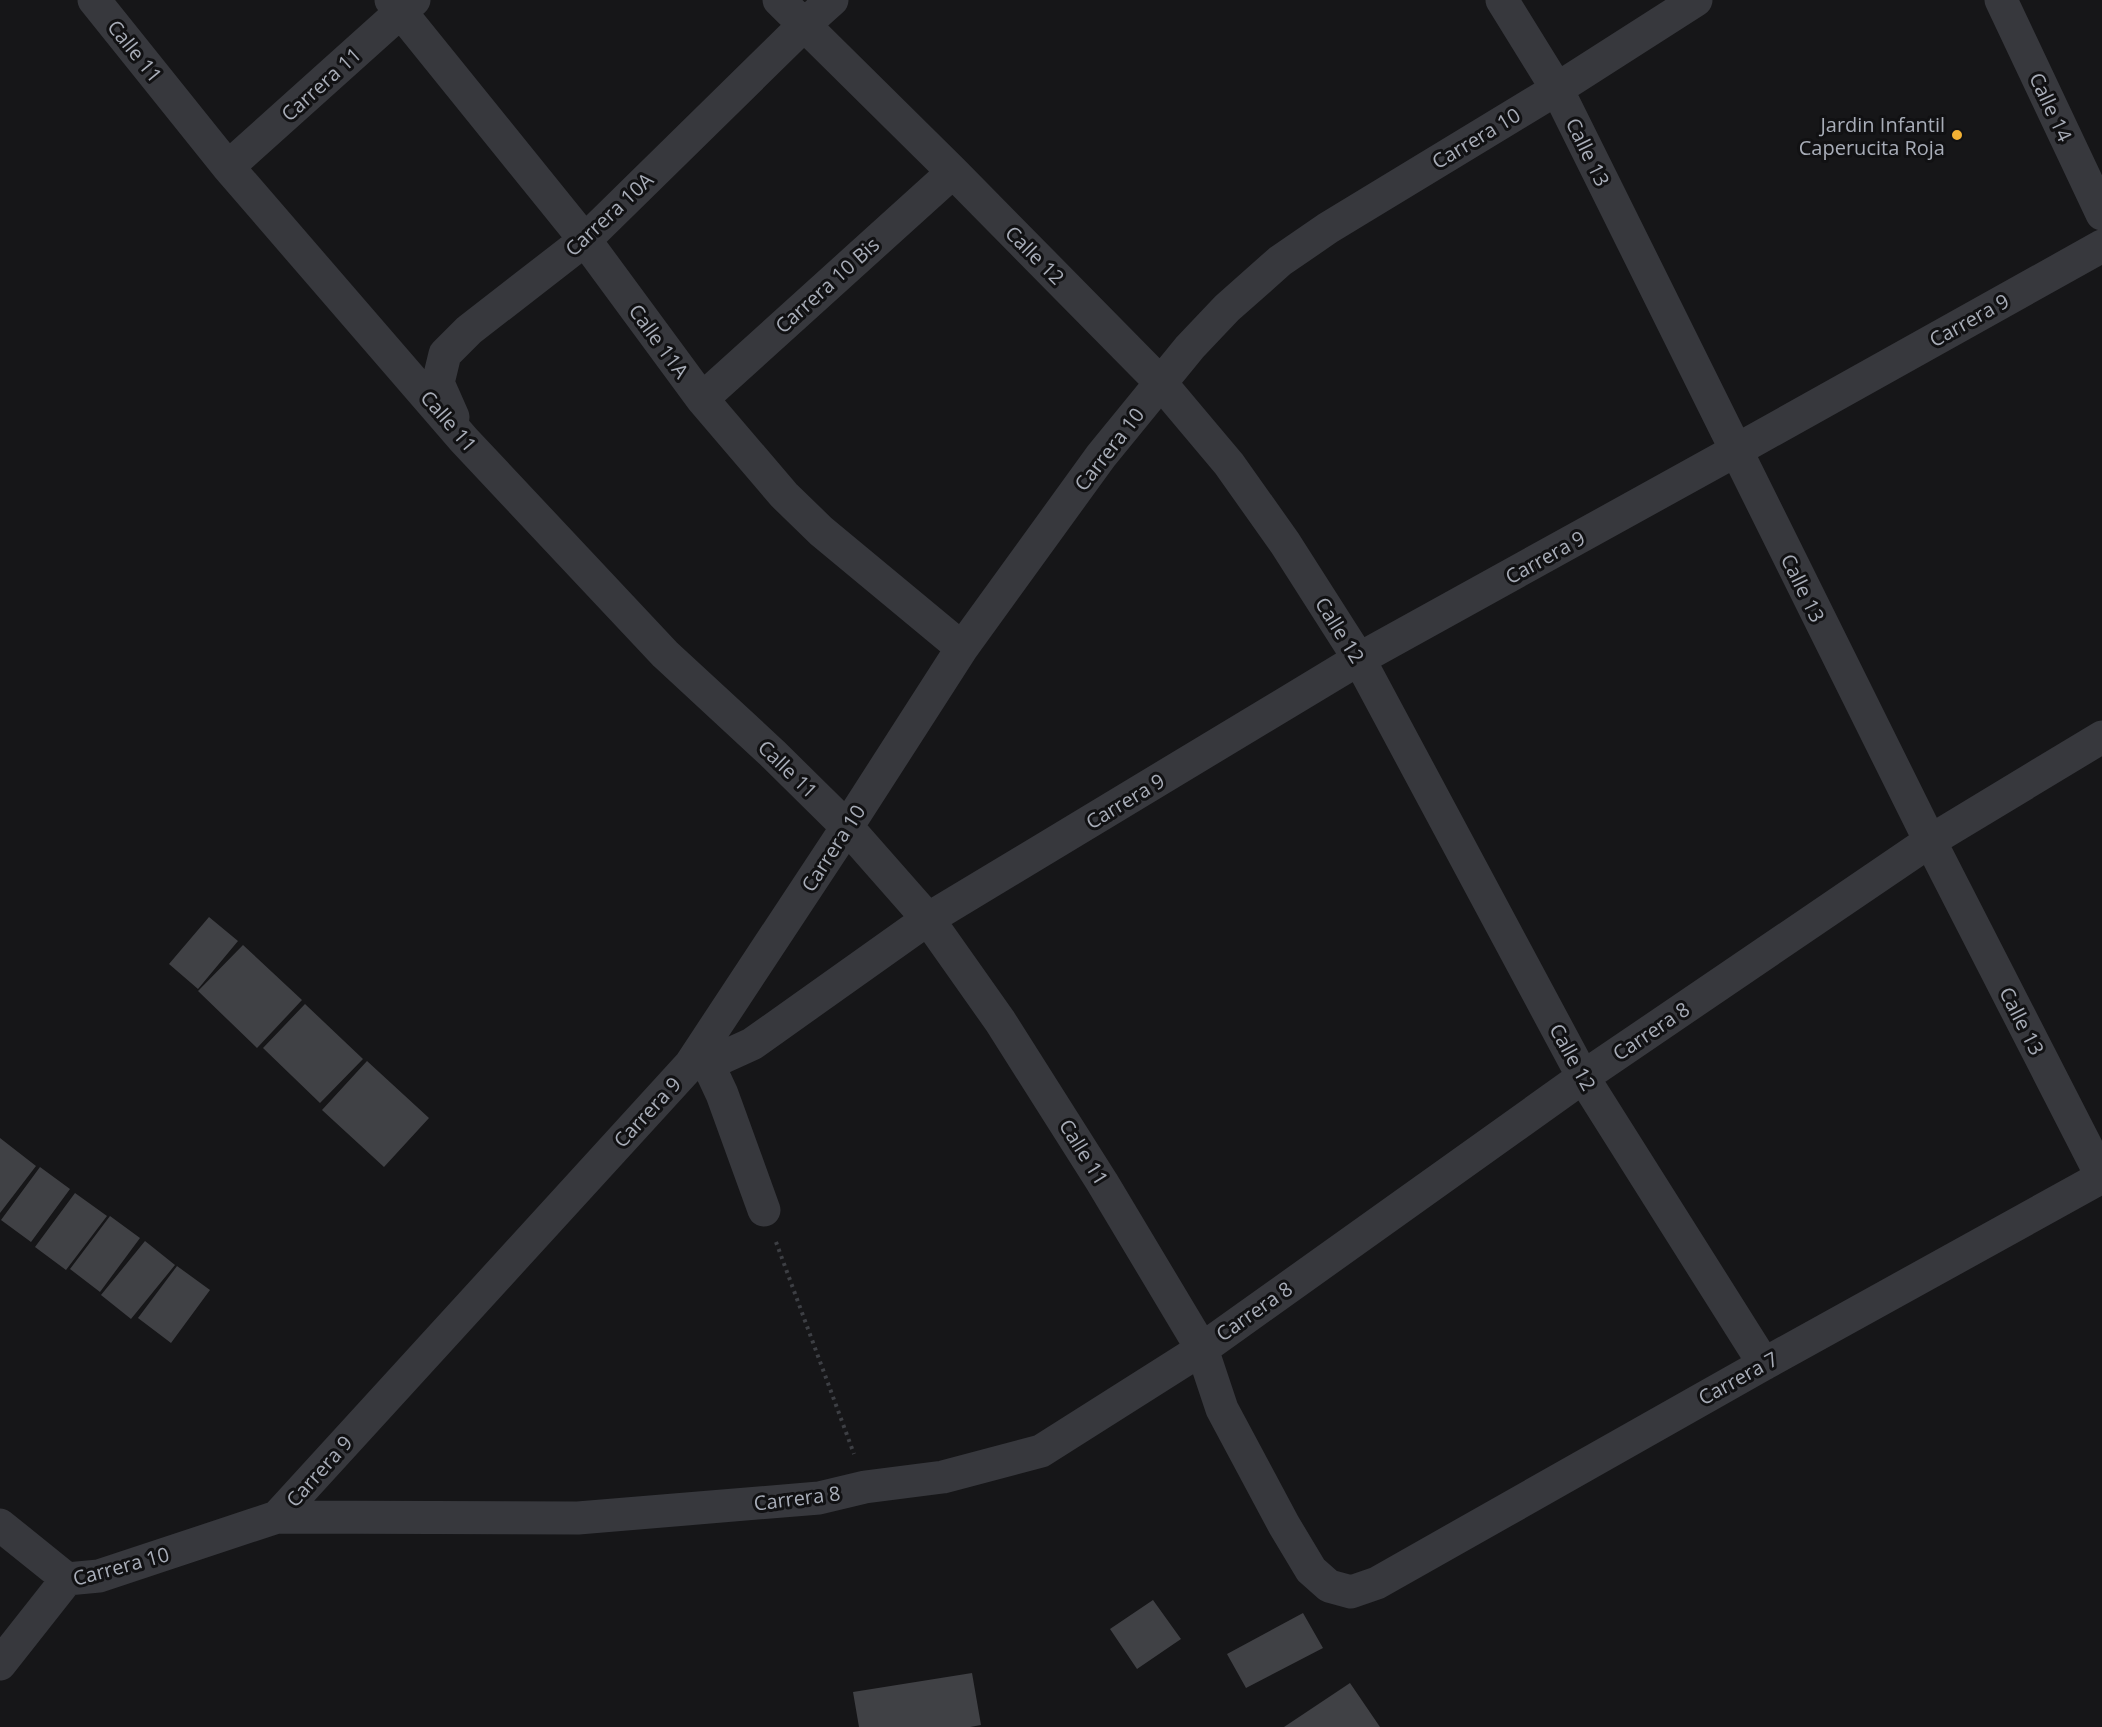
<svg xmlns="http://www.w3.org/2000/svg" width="2102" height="1727" viewBox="0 0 2102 1727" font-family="'Open Sans',sans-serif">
  <rect width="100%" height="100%" fill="#161618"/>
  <path fill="#404145" d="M209,917L238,941L198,989L169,964Z
    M243,945L302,1000L257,1048L198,991Z
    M305,1004L363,1059L320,1103L263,1048Z
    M367,1061L429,1118L384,1167L322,1110Z
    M0,1138L36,1166L0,1213Z
    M40,1167L70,1189L31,1242L1,1220Z
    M75,1193L107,1216L66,1270L35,1247Z
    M110,1216L140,1238L100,1292L70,1269Z
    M145,1241L175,1265L131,1319L101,1295Z
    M177,1266L210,1290L171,1343L138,1318Z
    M1153,1600L1181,1639L1137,1669L1110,1629Z
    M1303,1613L1323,1648L1246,1688L1227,1654Z
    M972,1673L981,1725L970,1727H859L853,1692Z
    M1350,1683L1380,1727H1284Z"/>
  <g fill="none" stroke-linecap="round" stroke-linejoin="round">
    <path stroke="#3d3f44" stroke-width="4" stroke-dasharray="3 4.5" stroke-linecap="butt" d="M776,1242L854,1454"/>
    <path stroke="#37383d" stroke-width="33" d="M94,0L228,167L464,440L665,654L772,753L847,827L928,919L1000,1021L1102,1182L1202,1349L1222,1409L1284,1525L1311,1570L1329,1586L1351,1592L1377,1583L1764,1364L2102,1177
      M391,0L585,240L702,399L784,495L821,531L962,648
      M779,0L953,172L1160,382L1229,464L1285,543L1359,659L1583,1077L1764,1364
      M1502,0L1557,89L1930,841L2102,1177
      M2001,0L2102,214
      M228,167L414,0
      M702,399L953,172
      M453,417L438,383L445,354L469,330L585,240L803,26L832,0
      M708,1064L722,1094L764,1210
      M690,1065L847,827L962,648L1101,456L1190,347L1227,308L1280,261L1328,228L1557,89L1696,0
      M277,1517L690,1065L708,1064L752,1044L928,919L1359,659L1735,451L2102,246
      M0,1525L67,1579
      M0,1664L67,1579L99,1576L277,1517L578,1518L819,1498L865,1487L943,1477L1041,1451L1202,1349L1583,1077L1930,841L2102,737"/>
  </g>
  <circle fill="#f2b134" stroke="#111113" stroke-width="2" cx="1957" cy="135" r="6"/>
  <g text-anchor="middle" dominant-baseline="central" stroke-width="6" stroke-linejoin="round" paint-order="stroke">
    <g font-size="20" fill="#a8adb8" stroke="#111113">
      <text transform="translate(135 51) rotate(51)">Calle 11</text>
      <text transform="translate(321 84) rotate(-42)">Carrera 11</text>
      <text transform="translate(2051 107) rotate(65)">Calle 14</text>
      <text transform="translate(1476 138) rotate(-31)">Carrera 10</text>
      <text transform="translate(1588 152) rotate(64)">Calle 13</text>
      <text transform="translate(609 214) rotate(-43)">Carrera 10A</text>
      <text transform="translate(1035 255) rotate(45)">Calle 12</text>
      <text transform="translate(827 285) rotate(-42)">Carrera 10 Bis</text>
      <text transform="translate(1969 320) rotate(-29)">Carrera 9</text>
      <text transform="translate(659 341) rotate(54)">Calle 11A</text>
      <text transform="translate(449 421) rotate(49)">Calle 11</text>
      <text transform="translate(1109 449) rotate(-52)">Carrera 10</text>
      <text transform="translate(1545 557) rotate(-29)">Carrera 9</text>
      <text transform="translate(1803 588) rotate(64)">Calle 13</text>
      <text transform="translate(1340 630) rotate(58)">Calle 12</text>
      <text transform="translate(788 769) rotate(44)">Calle 11</text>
      <text transform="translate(1125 801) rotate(-31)">Carrera 9</text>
      <text transform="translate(833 848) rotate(-57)">Carrera 10</text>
      <text transform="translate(2022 1021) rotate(63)">Calle 13</text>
      <text transform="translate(1651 1031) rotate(-34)">Carrera 8</text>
      <text transform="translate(1573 1057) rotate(61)">Calle 12</text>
      <text transform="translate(647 1112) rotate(-47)">Carrera 9</text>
      <text transform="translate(1084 1152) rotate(58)">Calle 11</text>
      <text transform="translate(1254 1311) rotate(-35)">Carrera 8</text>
      <text transform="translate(1738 1378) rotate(-29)">Carrera 7</text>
      <text transform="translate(319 1471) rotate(-48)">Carrera 9</text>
      <text transform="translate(797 1498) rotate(-7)">Carrera 8</text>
      <text transform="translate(121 1566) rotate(-15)">Carrera 10</text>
    </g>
    <g font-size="20" fill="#a8adb8" stroke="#111113" text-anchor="end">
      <text x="1945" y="124">Jardin Infantil<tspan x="1945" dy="23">Caperucita Roja</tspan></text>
    </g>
  </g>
</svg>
